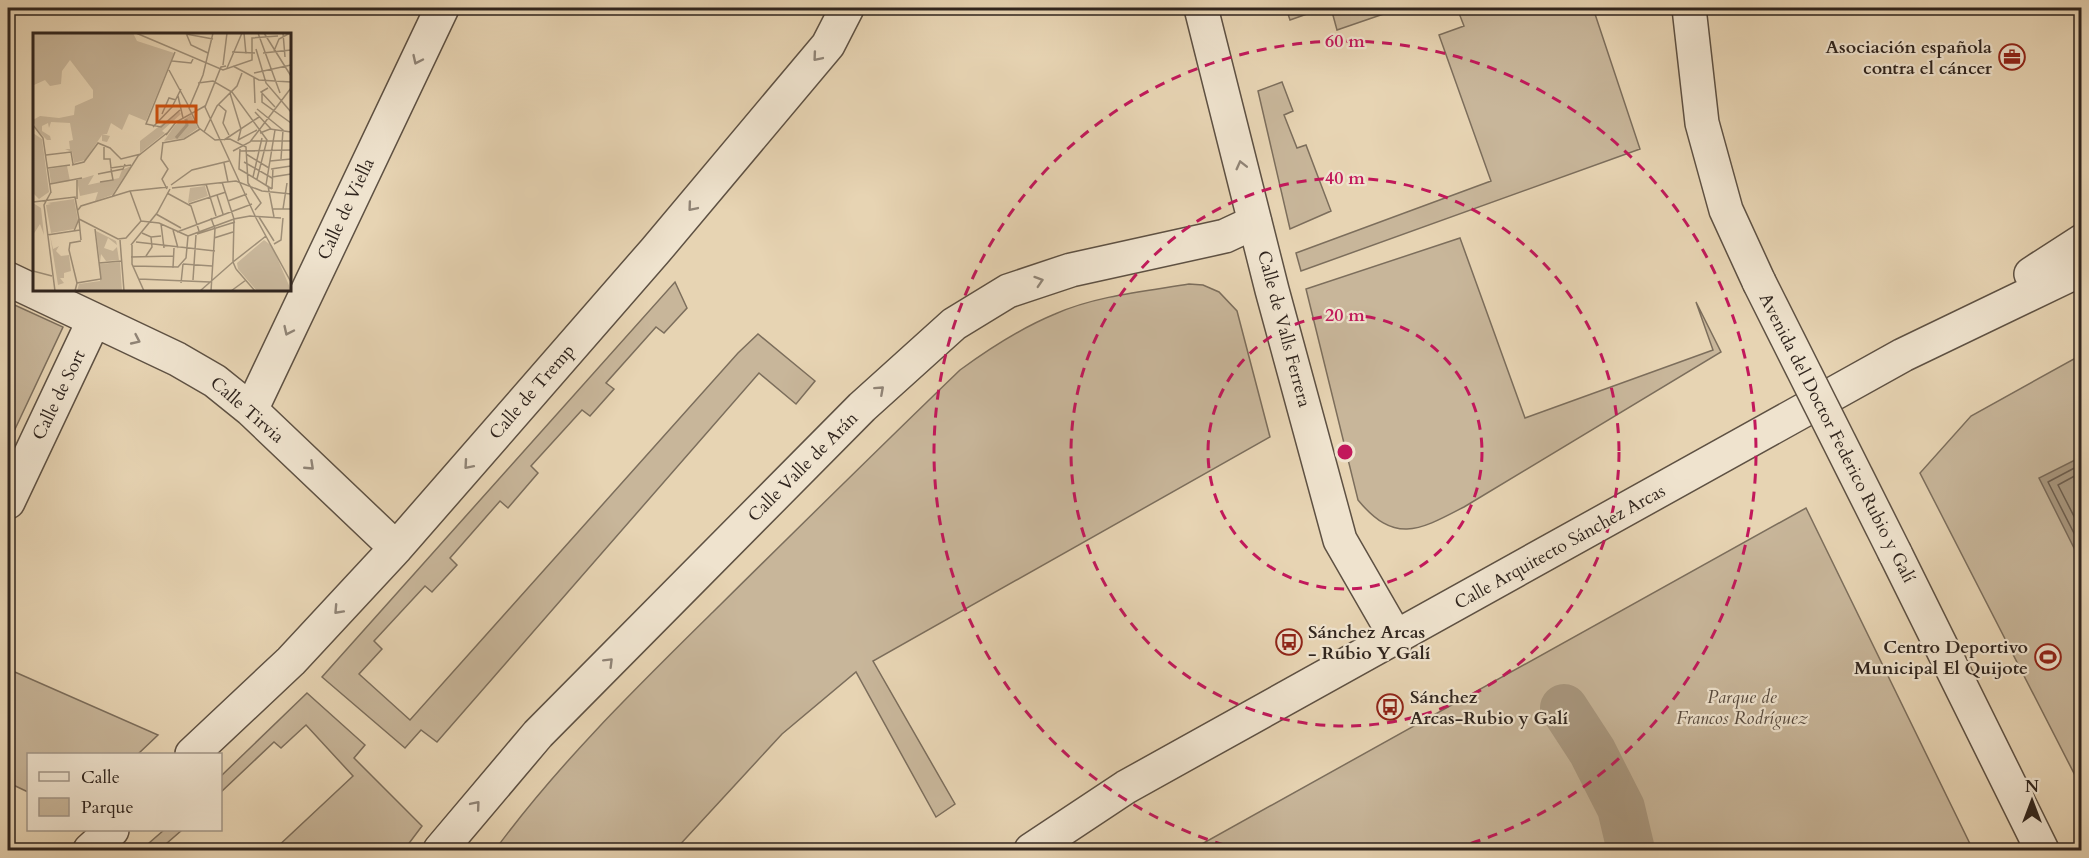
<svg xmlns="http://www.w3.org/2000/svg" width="2089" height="858" viewBox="0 0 2089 858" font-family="Cardo,serif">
  <rect width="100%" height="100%" fill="#e7d4b3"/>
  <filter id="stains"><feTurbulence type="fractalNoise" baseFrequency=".00333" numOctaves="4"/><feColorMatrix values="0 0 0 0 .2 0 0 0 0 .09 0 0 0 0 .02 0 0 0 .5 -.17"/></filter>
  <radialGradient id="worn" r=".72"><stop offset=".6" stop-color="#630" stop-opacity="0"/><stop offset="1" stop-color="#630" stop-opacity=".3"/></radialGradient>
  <path fill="#c8b69a" stroke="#7c6e5c" stroke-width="1.5" d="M1286,8H1324L1290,20Z
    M1331,8H1401L1337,30Z
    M1457,8H1593L1640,149L1301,271L1296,253L1491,181L1439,35L1464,26Z
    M1282,82L1293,111L1284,115L1297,148L1306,145L1331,211L1290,229L1258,91Z
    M1460,238L1525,418L1713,350L1696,302L1721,352L1464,507C1420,530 1395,545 1358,500L1306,289Z
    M675,282L687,308L664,333L656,327L606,383L614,389L590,416L582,410L531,466L538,473L508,508L500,501L450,558L457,565L432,592L425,586L374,641L382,649L359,674L410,720L738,353L758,334L815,381L796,404L759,373L437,742L421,730L405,748L322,677Z
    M1189,284L1203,285L1219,292L1237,311L1270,437L873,661L955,804L936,817L856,672L782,734L675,850H495C559,763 636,688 713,612C795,531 877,450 960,370C990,348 1021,328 1055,314C1095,296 1146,291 1189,284Z
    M8,302L63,327L8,444Z
    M2081,355V787L1920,473L1971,416Z
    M1806,508L1973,850H1191Z
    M8,669L158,735L138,754H28V792L9,783Z
    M307,693L365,745L354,758L422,826L404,850H274L353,776L306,725L281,748L274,742L221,792V776Z
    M164,830H182L159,850H141Z"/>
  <path fill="#a99880" stroke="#796a59" stroke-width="1.5" d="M2081,457V562L2039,478Z"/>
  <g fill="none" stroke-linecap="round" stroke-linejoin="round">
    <path stroke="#6c5e4f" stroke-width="1.5" d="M2082,464L2048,482L2082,549
      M2082,472L2058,485L2082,532"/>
    <path stroke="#a99880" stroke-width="48" d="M1564,708L1592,751L1621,808L1631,850"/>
    <g stroke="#5e5143" stroke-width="36">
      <path id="minor" d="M1201,8L1272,290L1340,540L1397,639
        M1689,8L1702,123L1726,210L1759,282
        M2031,274L2082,241
        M8,279L177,359L215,381L251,410L396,548
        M251,410L442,8
        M8,502L94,320
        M1895,553L2042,850
        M192,754L291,661L396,548L655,251L828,45L847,8
        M90,850L112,830
        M440,850L538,734L862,407L954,324L1008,291L1071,270L1225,236L1255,222
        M1031,850L1126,787L1903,355L2082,269"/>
    </g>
    <use href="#minor" stroke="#efe3ce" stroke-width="33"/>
    <g stroke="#5e5143" stroke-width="36" stroke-linecap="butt">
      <path id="minor-bridge" d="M1759,282L1895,553"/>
    </g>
    <use href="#minor-bridge" stroke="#efe3ce" stroke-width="33"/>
  </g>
  <defs><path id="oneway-chevron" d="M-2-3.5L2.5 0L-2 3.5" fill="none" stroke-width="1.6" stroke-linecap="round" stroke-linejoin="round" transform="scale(1.5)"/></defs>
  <g stroke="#908476">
    <use href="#oneway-chevron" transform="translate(817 57) rotate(130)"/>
    <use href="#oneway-chevron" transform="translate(417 60) rotate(115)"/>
    <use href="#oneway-chevron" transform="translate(1241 165) rotate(-104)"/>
    <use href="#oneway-chevron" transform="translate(692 207) rotate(130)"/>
    <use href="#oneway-chevron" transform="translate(1039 281) rotate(-18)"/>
    <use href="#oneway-chevron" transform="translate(288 331) rotate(115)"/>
    <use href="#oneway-chevron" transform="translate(136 340) rotate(25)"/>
    <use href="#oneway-chevron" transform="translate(880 390) rotate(-42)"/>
    <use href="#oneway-chevron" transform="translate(468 465) rotate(131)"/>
    <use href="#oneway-chevron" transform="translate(310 466) rotate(43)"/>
    <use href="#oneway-chevron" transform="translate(338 610) rotate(133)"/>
    <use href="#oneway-chevron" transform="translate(609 662) rotate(-45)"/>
    <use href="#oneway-chevron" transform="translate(476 805) rotate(-50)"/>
  </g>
  <g fill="none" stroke="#c2185b" stroke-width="3" stroke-dasharray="10 8">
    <circle cx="1345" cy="452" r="137"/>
    <circle cx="1345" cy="452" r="274"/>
    <path d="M1242 850A411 411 0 1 1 1448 850"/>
  </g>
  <defs>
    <g id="office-ring" transform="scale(1.35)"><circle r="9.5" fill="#efe3ce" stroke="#8f2418" stroke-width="1.5"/><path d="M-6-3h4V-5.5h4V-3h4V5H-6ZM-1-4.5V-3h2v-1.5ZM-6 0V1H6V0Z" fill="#8f2418"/></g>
    <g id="bus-ring" transform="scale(1.35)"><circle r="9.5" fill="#efe3ce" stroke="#8f2418" stroke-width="1.5"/><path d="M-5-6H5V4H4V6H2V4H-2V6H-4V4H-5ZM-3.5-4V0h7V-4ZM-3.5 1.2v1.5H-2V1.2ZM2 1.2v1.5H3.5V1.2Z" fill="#8f2418"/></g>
    <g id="stadium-ring" transform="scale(1.35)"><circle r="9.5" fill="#efe3ce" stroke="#8f2418" stroke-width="1.5"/><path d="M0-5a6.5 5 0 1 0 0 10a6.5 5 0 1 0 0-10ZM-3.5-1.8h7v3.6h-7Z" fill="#8f2418"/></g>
  </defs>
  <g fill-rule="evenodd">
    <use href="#office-ring" x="2012" y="57"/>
    <use href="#bus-ring" x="1289" y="642"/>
    <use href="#stadium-ring" x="2048" y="657"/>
    <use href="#bus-ring" x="1390" y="707"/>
  </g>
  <g text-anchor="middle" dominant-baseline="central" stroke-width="4.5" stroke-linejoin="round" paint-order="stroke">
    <g font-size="18" font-weight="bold" fill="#30251e" stroke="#efe3ce" text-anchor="end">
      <text x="1992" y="47">Asociación española<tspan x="1992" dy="21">contra el cáncer</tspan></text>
      <text x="1308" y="632" text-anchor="start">Sánchez Arcas<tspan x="1308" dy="21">- Rubio Y Galí</tspan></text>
      <text x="2028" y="647">Centro Deportivo<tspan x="2028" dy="21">Municipal El Quijote</tspan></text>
      <text x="1410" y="697" text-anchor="start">Sánchez<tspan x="1410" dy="21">Arcas-Rubio y Galí</tspan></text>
    </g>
    <g font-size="18" fill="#30251e" stroke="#efe3ce">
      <text transform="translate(346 209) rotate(-65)">Calle de Viella</text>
      <text transform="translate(1284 329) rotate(75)">Calle de Valls Ferrera</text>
      <text transform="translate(532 392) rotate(-49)">Calle de Tremp</text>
      <text transform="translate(59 395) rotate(-64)">Calle de Sort</text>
      <text transform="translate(247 410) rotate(41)">Calle Tirvia</text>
      <text transform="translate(1837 438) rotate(63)">Avenida del Doctor Federico Rubio y Galí</text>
      <text transform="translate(803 467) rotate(-45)">Calle Valle de Arán</text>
      <text transform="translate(1560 547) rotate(-29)">Calle Arquitecto Sánchez Arcas</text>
    </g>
    <g font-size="18" font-style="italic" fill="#56493d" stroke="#efe3ce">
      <text x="1742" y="697">Parque de<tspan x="1742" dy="21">Francos Rodríguez</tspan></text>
    </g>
  </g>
  <g transform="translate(33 33)">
    <rect width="258" height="258" fill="#e7d4b3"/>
    <path d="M0,0H100L104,8L141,20L113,88L96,81L89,97L78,90L74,101H69L77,103L74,109L69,108V102L52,127L41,130L39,119L32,116H37L36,108L40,107L37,90L18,89L16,95L15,90L9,93V98L17,103L18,107H14L3,96L0,87L7,83L26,85L41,82L42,73L60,65V57L37,27L29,38L28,51L17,53L12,47L1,52ZM146,78L148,81L129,98L132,100L107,120V108ZM158,82L165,95L151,105L131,108L142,92ZM0,100L9,106L16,159L6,166L0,160ZM34,133L37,148L18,150L16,136ZM98,133L79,162L62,168L65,159L47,163L44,147L61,142L55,152L86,145L89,137ZM172,153L175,163L155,170L157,155ZM41,166L45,187L41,196L18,200L13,172L18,171L14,170ZM0,170L8,175L11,202L7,191L0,202ZM63,198L83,208L84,212L75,205L71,215L80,218L84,214L86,227L73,228L68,221L67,229ZM17,202L20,216L26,213L23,218L28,223L36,222L38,238L31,240V245H27L31,250L25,252ZM231,207L239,213L258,257L224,258L205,236L204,230ZM87,229L89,258H44L46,251L67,248V231Z" fill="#c8b69a"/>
    <path fill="none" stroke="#a99880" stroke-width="3" d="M143,105L154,92L153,86"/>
    <path fill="none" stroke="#9e8e77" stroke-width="1.5" d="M103,0L190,37L219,27V5L245,3M153,0L158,12L175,20M180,0L170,42L156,75L166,95L182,107L197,106L213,114L215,150L228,170L222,177M211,0L213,21M225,0L247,60M231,0L258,43M250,0L252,24M153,1L180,6M223,16L233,50L258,79M241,18L246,6L257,0M142,19L113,91L128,94L147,77M199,19L222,20M230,20L258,17M139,28L158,30L160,26M190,32L194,0M193,33L188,34L172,74L223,185L258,249M200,33L226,47L258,49M194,35L209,0M136,37L155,72M221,40L258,32M221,45L222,70M165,50L180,48L199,59L234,107L224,146M235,55L228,59L242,74M197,60L208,96L205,108M229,61V69L258,90M145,63L150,85M185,71L193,78L190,90L196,102M224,76L250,97L248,126M222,79L238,96M129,81L136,65L143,67M0,92L10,105L18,160M120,94L139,74L148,56M171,99L184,73L204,53L209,40M227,100L237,96L258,99M133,102L143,89L172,73M191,107L226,84M205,107L224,97M218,108H258M130,109L128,126L135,136L129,146L134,156M129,110L151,106L167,96M71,114V126H77L78,135L98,132M207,116L206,136L213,140M200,118L217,109L258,55M207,118L258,117M213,121L236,135M13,122L38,119L40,131M237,128L258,126M211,129L239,145M191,130L195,149M39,132L51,129L65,110L77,115L88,126L108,121M15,135L37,132M238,136L258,133M213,140L239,156M65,141L90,136L92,131M220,144L229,105M239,144L258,141M44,147V166M67,149L80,147L78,136M17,151L49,145M173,151L183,183M138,152L159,137L196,128M233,152L242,97M235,153L241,184M139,155L203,148L229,158L258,161M239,156L240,135M97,158L108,188M18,159L11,172L22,258M134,160L158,173L166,198M184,162L190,181M79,164L105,123L134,100M195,168L214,161M0,169L42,164L46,186L41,198M156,171L193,159M239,176H258M250,176L254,150M45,177L48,173L97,158L135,154M123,181L148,195M226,184L241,208M46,186L85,206L93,205L108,188L126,190L155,203M46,187L48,207M128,191L131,215M140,197L145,215M144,199L219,171M109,200L118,204L128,203M164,201L202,189M14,202L47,197M155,203L201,186L189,149M181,205L200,199M87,207L91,258M103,209L182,218M241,211L248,207L250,185M98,212L124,180L137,156M99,212V231L111,258M113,223L119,214L118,204M98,224L140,223M66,230L88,228M150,231L179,233M100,233L145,234L153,225L155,203M140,235L141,215M203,236L200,229L233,203M203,236L222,258M0,238L19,243M106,246L177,249M160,247L163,202M44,250L36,217L37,210L48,208M148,250L150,231M42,258L44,250L68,246L62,196M167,258L200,229L201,186L217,183L248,185M178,258L182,196L178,185M198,258L213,247"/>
    <path fill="#cc510f" fill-opacity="0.15" stroke="#cc510f" stroke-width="3" d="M124,73H163V89H124Z"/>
    <rect width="258" height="258" fill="none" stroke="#30251e" stroke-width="3"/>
  </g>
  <circle cx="1345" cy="452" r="9" fill="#c2185b" stroke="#efe3ce" stroke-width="3"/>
  <g font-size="18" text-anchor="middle" font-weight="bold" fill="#c2185b" stroke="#efe3ce" stroke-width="4.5" stroke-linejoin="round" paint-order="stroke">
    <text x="1345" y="47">60 m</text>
    <text x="1345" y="184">40 m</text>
    <text x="1345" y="321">20 m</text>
  </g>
  <rect width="2089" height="858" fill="none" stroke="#e7d4b3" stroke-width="30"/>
  <rect x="9" y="9" width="2071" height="840" fill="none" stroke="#30251e" stroke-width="3"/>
  <rect x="15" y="15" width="2059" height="828" fill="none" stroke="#30251e" stroke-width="1.5"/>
  <rect x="27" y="753" width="195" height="78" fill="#efe3ce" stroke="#a39788" stroke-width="1.5"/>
  <rect x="39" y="772" width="30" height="9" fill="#efe3ce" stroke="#a39788" stroke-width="1.5"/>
  <text x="81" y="783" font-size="18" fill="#30251e">Calle</text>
  <rect x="39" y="798" width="30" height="18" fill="#c8b69a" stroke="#a39788" stroke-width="1.5"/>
  <text x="81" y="813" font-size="18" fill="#30251e">Parque</text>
  <g transform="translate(2032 801)" stroke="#efe3ce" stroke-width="4.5" paint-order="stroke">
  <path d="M0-4.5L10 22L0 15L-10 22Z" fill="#30251e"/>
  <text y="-9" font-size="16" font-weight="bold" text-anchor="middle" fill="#30251e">N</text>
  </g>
  <rect width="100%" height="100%" filter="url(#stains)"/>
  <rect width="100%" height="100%" fill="url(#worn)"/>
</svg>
